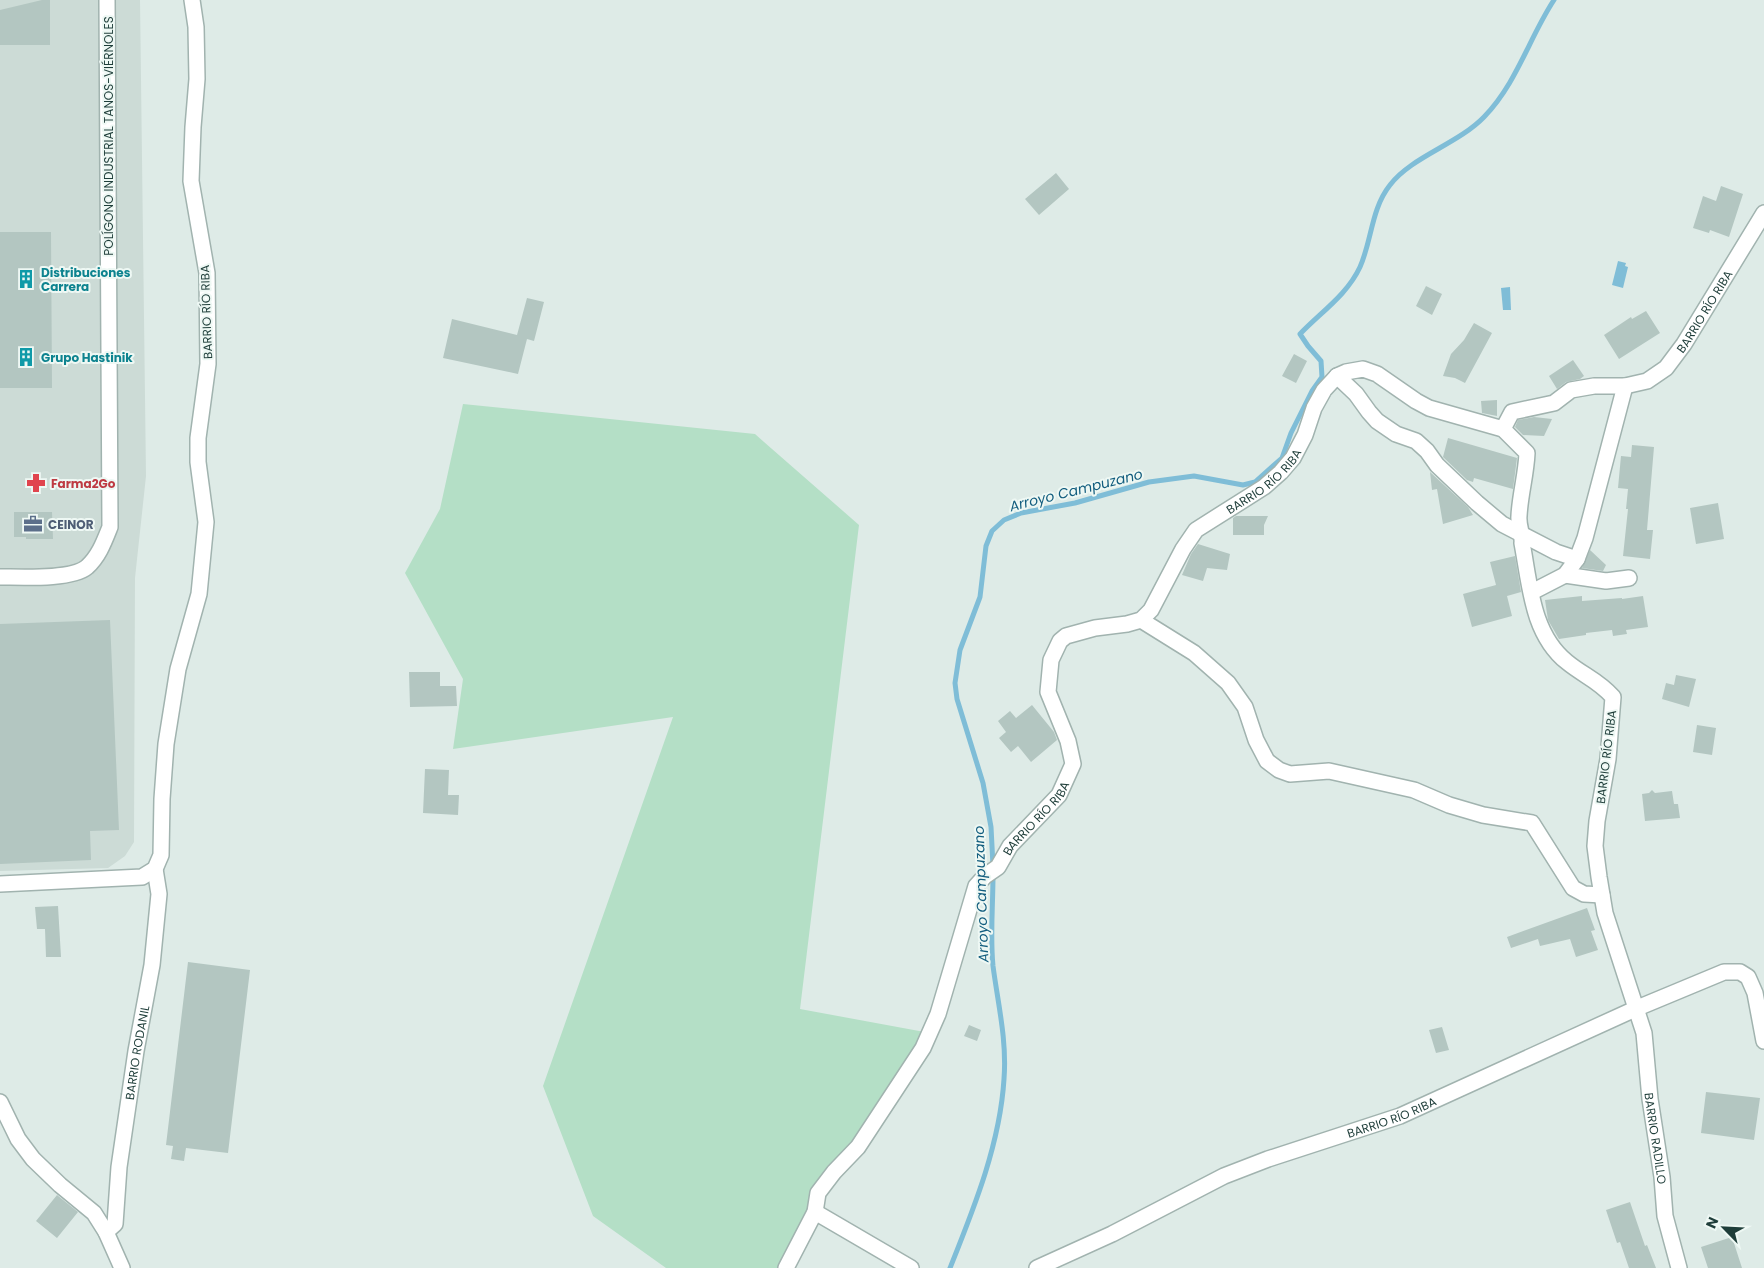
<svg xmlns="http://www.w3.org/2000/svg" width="1764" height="1268" viewBox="0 0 1764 1268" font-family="Poppins,sans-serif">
  <rect width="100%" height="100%" fill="#deebe7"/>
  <path fill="#ccdbd6" d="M0,0H140L146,476L135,578L134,842L125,856L108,868L0,871Z"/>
  <path fill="#b4dfc6" d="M463,404L755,434L859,525L800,1009L930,1033L818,1193L779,1268H666L593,1216L543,1086L673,717L453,749L463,679L405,573L440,509Z"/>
  <path fill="#7fbdd7" d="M1618,261L1626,263L1625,266L1628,267L1623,288L1612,285Z
    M1510,287L1511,310H1503L1501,288Z"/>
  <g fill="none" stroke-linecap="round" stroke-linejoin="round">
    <path stroke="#7fbdd7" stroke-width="5" d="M993,866L991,827L983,783L957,699L955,683L960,650L980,597L986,546L992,531L1004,520L1021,513L1075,503L1149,482L1194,476L1243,485L1255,482L1282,458L1291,433L1312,391L1322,377L1321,361L1308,346L1300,334C1321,312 1347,295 1360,267C1372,240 1371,209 1390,185C1411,157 1458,144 1484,117C1517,83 1529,38 1554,0
      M950,1268C974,1208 1000,1144 1004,1079C1007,1040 998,1004 993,966C990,936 993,905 993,875"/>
  </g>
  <path fill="#b3c6c1" d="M42,0H50V45H0V10Z
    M1056,173L1069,189L1039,215L1025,199Z
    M1721,186L1743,194L1729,237L1710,230L1709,233L1693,228L1703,196L1716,201Z
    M0,232H51L52,388H0Z
    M1426,286L1442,294L1432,315L1416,306Z
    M527,298L544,302L534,341L527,339L518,374L443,358L452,319L517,335Z
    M1646,311L1660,333L1619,359L1604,335L1631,317L1632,319Z
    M1474,323L1492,333L1465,383L1455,378L1443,376L1451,354L1464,340Z
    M1294,354L1307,361L1296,383L1282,376Z
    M1573,360L1584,376L1580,379L1566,382L1557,389L1549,376Z
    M1497,400V416L1482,413L1481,401Z
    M1534,417L1552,419L1544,436L1523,435L1515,427L1518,420Z
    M1448,438L1517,458L1513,489L1474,478L1473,482L1467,480L1443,457Z
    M1632,445L1654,447L1647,530H1653L1650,559L1623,556L1628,509H1626L1628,489L1618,488L1621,456L1631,457Z
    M1430,472L1468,507L1473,515L1443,524L1437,489L1432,490Z
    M1718,503L1724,539L1696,544L1690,508Z
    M14,512H52L53,539H26V537H14Z
    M1236,516H1268L1264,525V535H1233V518Z
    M1198,544L1230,554L1227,570L1207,568L1203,581L1182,575L1191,554Z
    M1590,550L1606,565L1603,571L1582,568Z
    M1515,556L1521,592L1507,596L1512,616L1472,627L1463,594L1496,585L1490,562Z
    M1582,596V601L1622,598V599L1643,596L1648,627L1626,630L1627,634L1613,636L1612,630L1586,633V635L1559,639L1548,620L1545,600Z
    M110,620L119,830L90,831L91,860L0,864V624Z
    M409,672H440V686H456L457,706L410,707Z
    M1676,675L1696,679L1689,707L1662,699L1666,683L1674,685Z
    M1032,705L1054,732L1057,740L1031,762L1018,746L1011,752L999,738L1006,732L998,721L1010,711L1016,718Z
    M1697,725L1716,728L1712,755L1693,752Z
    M425,769L449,770L448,795H459L458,815L423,813Z
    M1652,790L1655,793L1672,791L1674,804H1678L1680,818L1645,821L1642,794L1649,793Z
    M58,906L61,957H46L45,929H37L35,907Z
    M1587,908L1595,930L1591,931L1598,950L1576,957L1570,939L1540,946L1538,939L1511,948L1507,937Z
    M188,962L250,970L228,1153L186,1148L184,1161L171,1159L173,1146L166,1145Z
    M969,1025L981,1030L977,1041L964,1036Z
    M1442,1027L1449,1050L1436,1053L1429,1030Z
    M1706,1092L1760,1098L1754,1140L1701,1133Z
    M57,1195L78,1212L57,1238L36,1221Z
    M1630,1202L1645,1246L1647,1245L1656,1268H1629L1620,1242L1617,1243L1606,1210Z
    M1732,1237L1742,1268H1708L1701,1247Z"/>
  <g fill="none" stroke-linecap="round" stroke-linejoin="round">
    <g stroke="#a1b3af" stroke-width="18">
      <g id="street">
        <path d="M1337,376L1356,394L1369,412L1377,421L1396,434L1416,441L1427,451L1437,465L1477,503L1502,524L1556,552L1577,559"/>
        <path id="s1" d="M1503,429L1512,412L1554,403L1571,390L1594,386H1625L1647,381L1666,368L1684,344L1764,213"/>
        <path d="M1565,575L1606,581L1629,578"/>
        <path d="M0,577C20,577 72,580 87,567C99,556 104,542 110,527L107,0"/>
        <path d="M1532,592L1565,575L1577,559L1585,538L1625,386"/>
        <path d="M1141,620L1194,653L1228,683L1245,707L1256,740L1267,761L1279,770L1290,774L1329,771L1414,790L1449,805L1483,815L1532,823L1573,888L1584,894L1602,895"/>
        <path d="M0,884L142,877L155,869L161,855L162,799L166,744L178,669L199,594L206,522L198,462V438L208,364L207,273L191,181L193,127L197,79L196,27L192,0"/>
        <path d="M0,1102L18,1139L33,1159L60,1185L94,1213L106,1232L122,1268"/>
        <path d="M815,1212L911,1268"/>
        <path id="s2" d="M106,1232L115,1224L119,1167L136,1051L152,965L159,894L155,869"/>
        <path id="s3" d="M786,1268L815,1212L818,1193L834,1172L858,1147L923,1048L938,1014L976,886L985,876L998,867L1010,846L1059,795L1073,764L1068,741L1048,692L1051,660L1060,641L1066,636L1095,628L1127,624L1141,620L1151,610L1183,549L1196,530L1264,487L1281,472L1293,458L1305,435L1314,408L1324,390L1337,376L1346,372L1363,369L1377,374L1416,401L1429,408L1503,429L1527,453C1526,475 1520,495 1519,516C1518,526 1523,534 1522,543C1530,585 1532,634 1567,662C1584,676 1598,680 1613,697L1608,759L1597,821L1595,846L1599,877L1605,913L1644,1033L1650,1099L1662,1177L1665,1216L1679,1268"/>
        <path id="s4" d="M1037,1268L1112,1234L1224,1176L1268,1159L1400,1116L1635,1009L1724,972H1740L1748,977L1755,993L1764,1041"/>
      </g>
    </g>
    <use href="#street" stroke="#fff" stroke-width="15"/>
  </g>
  <defs>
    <g id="building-bare" transform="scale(1.5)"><path d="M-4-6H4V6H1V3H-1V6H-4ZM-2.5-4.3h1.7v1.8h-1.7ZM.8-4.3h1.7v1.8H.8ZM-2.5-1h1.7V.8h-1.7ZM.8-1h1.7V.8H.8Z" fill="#0f9aa8" stroke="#eef8f4" stroke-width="2.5" paint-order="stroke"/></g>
    <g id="pharmacy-bare" transform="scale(1.5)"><path d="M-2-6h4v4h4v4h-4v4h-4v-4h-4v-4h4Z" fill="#e0444e" stroke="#eef8f4" stroke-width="2.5" paint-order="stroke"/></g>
    <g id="office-bare" transform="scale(1.5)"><path d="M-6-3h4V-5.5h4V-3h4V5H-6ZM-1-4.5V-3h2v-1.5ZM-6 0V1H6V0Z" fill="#5c6f8a" stroke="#eef8f4" stroke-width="2.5" paint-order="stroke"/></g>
  </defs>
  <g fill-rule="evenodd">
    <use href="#building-bare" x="26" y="279"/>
    <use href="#building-bare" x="26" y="357"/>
    <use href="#pharmacy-bare" x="36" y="483"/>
    <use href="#office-bare" x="33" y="524"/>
  </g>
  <g text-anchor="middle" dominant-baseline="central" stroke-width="4" stroke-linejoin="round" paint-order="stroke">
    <g font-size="12" fill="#1e3d39" stroke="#eef8f4">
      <text transform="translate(108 136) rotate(-90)">POLÍGONO INDUSTRIAL TANOS-VIÉRNOLES</text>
      <text stroke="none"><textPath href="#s1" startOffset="252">BARRIO RÍO RIBA</textPath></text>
      <text transform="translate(206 312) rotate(-92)">BARRIO RÍO RIBA</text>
      <text stroke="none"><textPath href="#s3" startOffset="995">BARRIO RÍO RIBA</textPath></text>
      <text transform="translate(1606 757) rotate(-83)">BARRIO RÍO RIBA</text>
      <text stroke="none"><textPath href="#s3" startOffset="524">BARRIO RÍO RIBA</textPath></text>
      <text stroke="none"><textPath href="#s2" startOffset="185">BARRIO RODANIL</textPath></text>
      <text stroke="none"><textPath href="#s4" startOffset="386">BARRIO RÍO RIBA</textPath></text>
      <text stroke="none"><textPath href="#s3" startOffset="2071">BARRIO RADILLO</textPath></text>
    </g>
    <g font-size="12" font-weight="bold" fill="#0d838f" stroke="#eef8f4" text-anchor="start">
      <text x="41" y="272">Distribuciones<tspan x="41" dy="14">Carrera</tspan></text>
      <text x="41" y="357">Grupo Hastinik</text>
    </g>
    <g font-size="12" font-weight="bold" fill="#be3a42" stroke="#eef8f4" text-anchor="start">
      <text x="51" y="483">Farma2Go</text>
    </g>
    <g font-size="12" font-weight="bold" fill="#4e5e75" stroke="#eef8f4" text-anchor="start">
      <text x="48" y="524">CEINOR</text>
    </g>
    <g font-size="14" font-style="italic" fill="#125d7e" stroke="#eef8f4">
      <text transform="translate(1076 490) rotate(-14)">Arroyo Campuzano</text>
      <text transform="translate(981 894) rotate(-92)">Arroyo Campuzano</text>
    </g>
  </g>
  <g transform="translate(1724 1228) rotate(294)" stroke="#eef8f4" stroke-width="4" paint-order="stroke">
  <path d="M0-4L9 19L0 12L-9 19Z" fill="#1e3d39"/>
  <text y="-8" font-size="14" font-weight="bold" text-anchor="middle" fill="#1e3d39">N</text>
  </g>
</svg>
